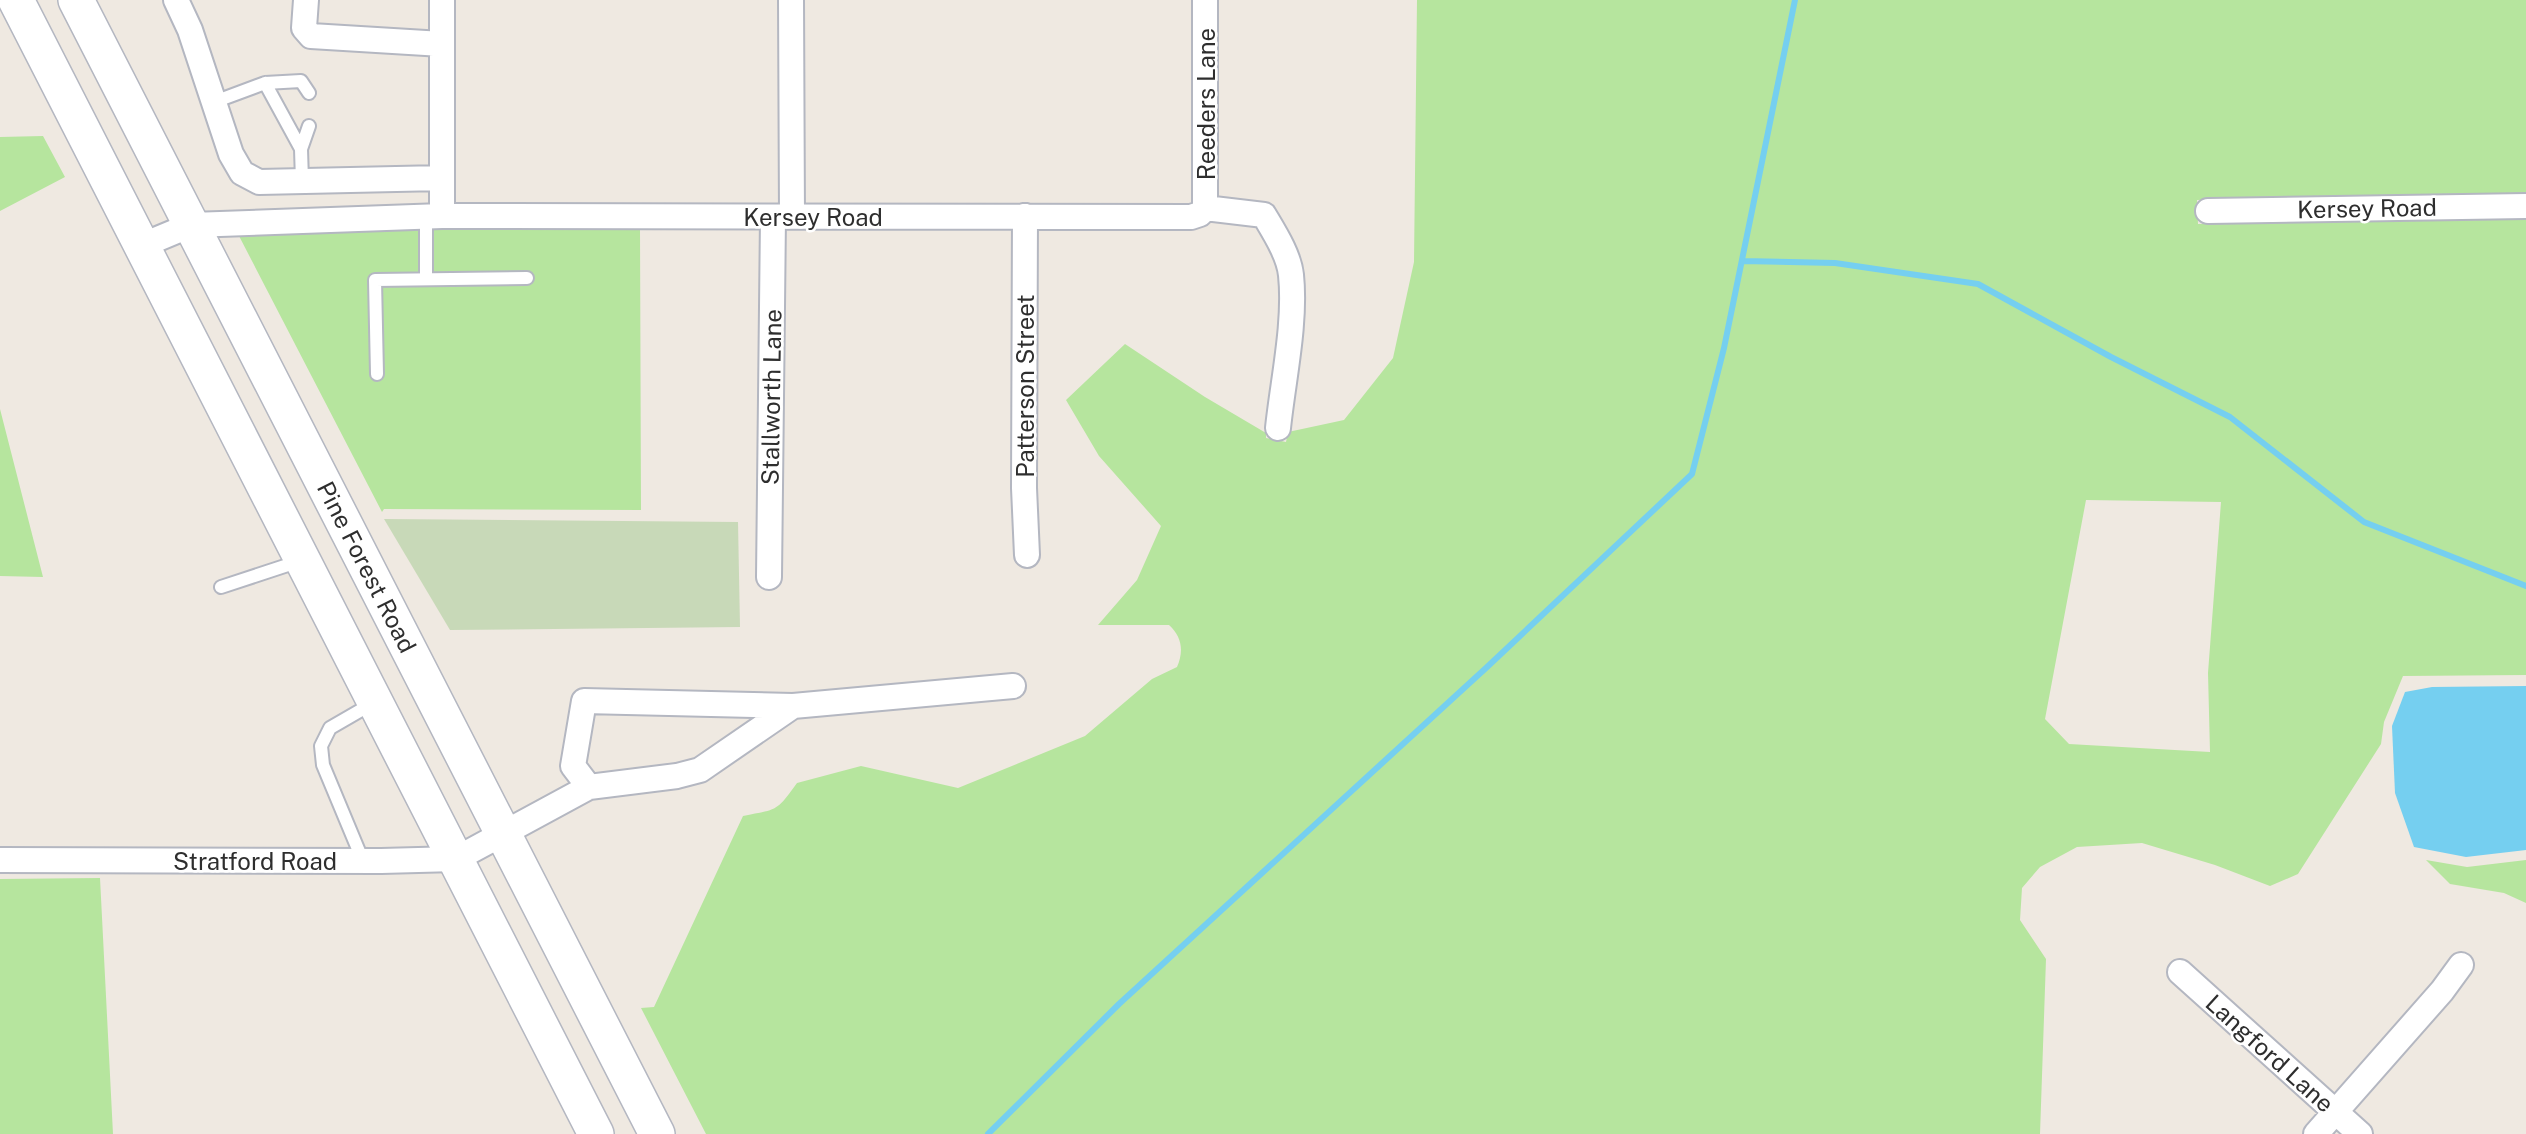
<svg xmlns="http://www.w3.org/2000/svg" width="2526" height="1134" viewBox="0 0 2526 1134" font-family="'Public Sans',sans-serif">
  <rect width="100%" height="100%" fill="#efe9e1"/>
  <path fill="#b6e59e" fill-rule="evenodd" d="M1417,0H2526V194H2424L2197,200L2198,224L2424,218H2526V675L2403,676L2384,722L2381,744L2298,874L2270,886L2215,865L2142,843L2077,847L2040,867L2022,888L2020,920L2046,959L2040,1134H706L641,1008L654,1007L743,816C778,809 776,812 797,783L861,766L958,788L1085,736L1152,679L1177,667C1184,651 1182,637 1169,625H1098L1137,580L1161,526L1099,456L1066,400L1125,344L1205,397L1266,433V438L1286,442L1288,432L1344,420L1393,358L1414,262ZM2086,500L2221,502L2208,673L2210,752L2069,744L2045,719Z
    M43,136L65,177L0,211V137Z
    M442,228L640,229L641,510L384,509L382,512L238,234Z
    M0,409L43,577L0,576Z
    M2426,860L2467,867L2526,860V903L2504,893L2450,884Z
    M100,878L113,1134H0V879Z"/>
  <path fill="#c8d9b8" d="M384,519L738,522L740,627L450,630Z"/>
  <path fill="#75cff0" d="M2526,686V850L2466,857L2414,847L2395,793L2392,726L2405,692L2432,687Z"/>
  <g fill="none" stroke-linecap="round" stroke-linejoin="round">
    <path stroke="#75cff0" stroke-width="6" d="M1742,261L1835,263L1978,284L2111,357L2230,417L2364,522L2526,586
      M988,1134L1119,1004L1486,668L1692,474L1724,348L1795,0"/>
    <g stroke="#b4b7c1" stroke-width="16">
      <path id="service" d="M265,83L301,81L309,93
        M214,102L265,83L301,149L302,181
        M301,149L309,126
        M426,216V278
        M377,374L375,280L527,278
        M221,587L300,561
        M363,861L323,765L321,746L330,728L375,702"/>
    </g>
    <g stroke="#b4b7c1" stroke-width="28">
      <path id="minor" d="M176,0L190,30L231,154L242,173L259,182L442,178
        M306,0L304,28L311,36L442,44
        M791,0L792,216
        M1205,208V0
        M2208,211L2526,206
        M442,216V0
        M1025,216L1024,488L1027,555
        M143,245L191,225L442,216L1191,217L1200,214L1205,208L1264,215C1274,232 1289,255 1291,275C1296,323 1283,380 1278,428
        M769,577L773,217
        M589,787L573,766L584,701L793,706
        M0,860L381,861L456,859L589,787L677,776L700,770L793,706L1013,686
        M2180,972L2360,1134
        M2316,1134L2442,991L2461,965"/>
    </g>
    <g stroke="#b4b7c1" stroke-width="38">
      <path id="secondary" d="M16,0L596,1134
        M76,0L657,1134"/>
    </g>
    <use href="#service" stroke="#fff" stroke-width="12"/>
    <use href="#minor" stroke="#fff" stroke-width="24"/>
    <use href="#secondary" stroke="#fff" stroke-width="35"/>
  </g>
  <g text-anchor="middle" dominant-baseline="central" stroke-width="5" stroke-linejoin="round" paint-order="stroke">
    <g font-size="24" fill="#2e2e2e" stroke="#fff">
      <text transform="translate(1206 104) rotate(-90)">Reeders Lane</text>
      <text transform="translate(2367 208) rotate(-1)">Kersey Road</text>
      <text x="813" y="217">Kersey Road</text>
      <text transform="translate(1025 386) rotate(-90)">Patterson Street</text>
      <text transform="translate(771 397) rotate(-89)">Stallworth Lane</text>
      <text transform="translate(367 567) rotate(63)">Pine Forest Road</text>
      <text x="255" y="861">Stratford Road</text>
      <text transform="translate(2270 1053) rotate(42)">Langford Lane</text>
    </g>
  </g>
</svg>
